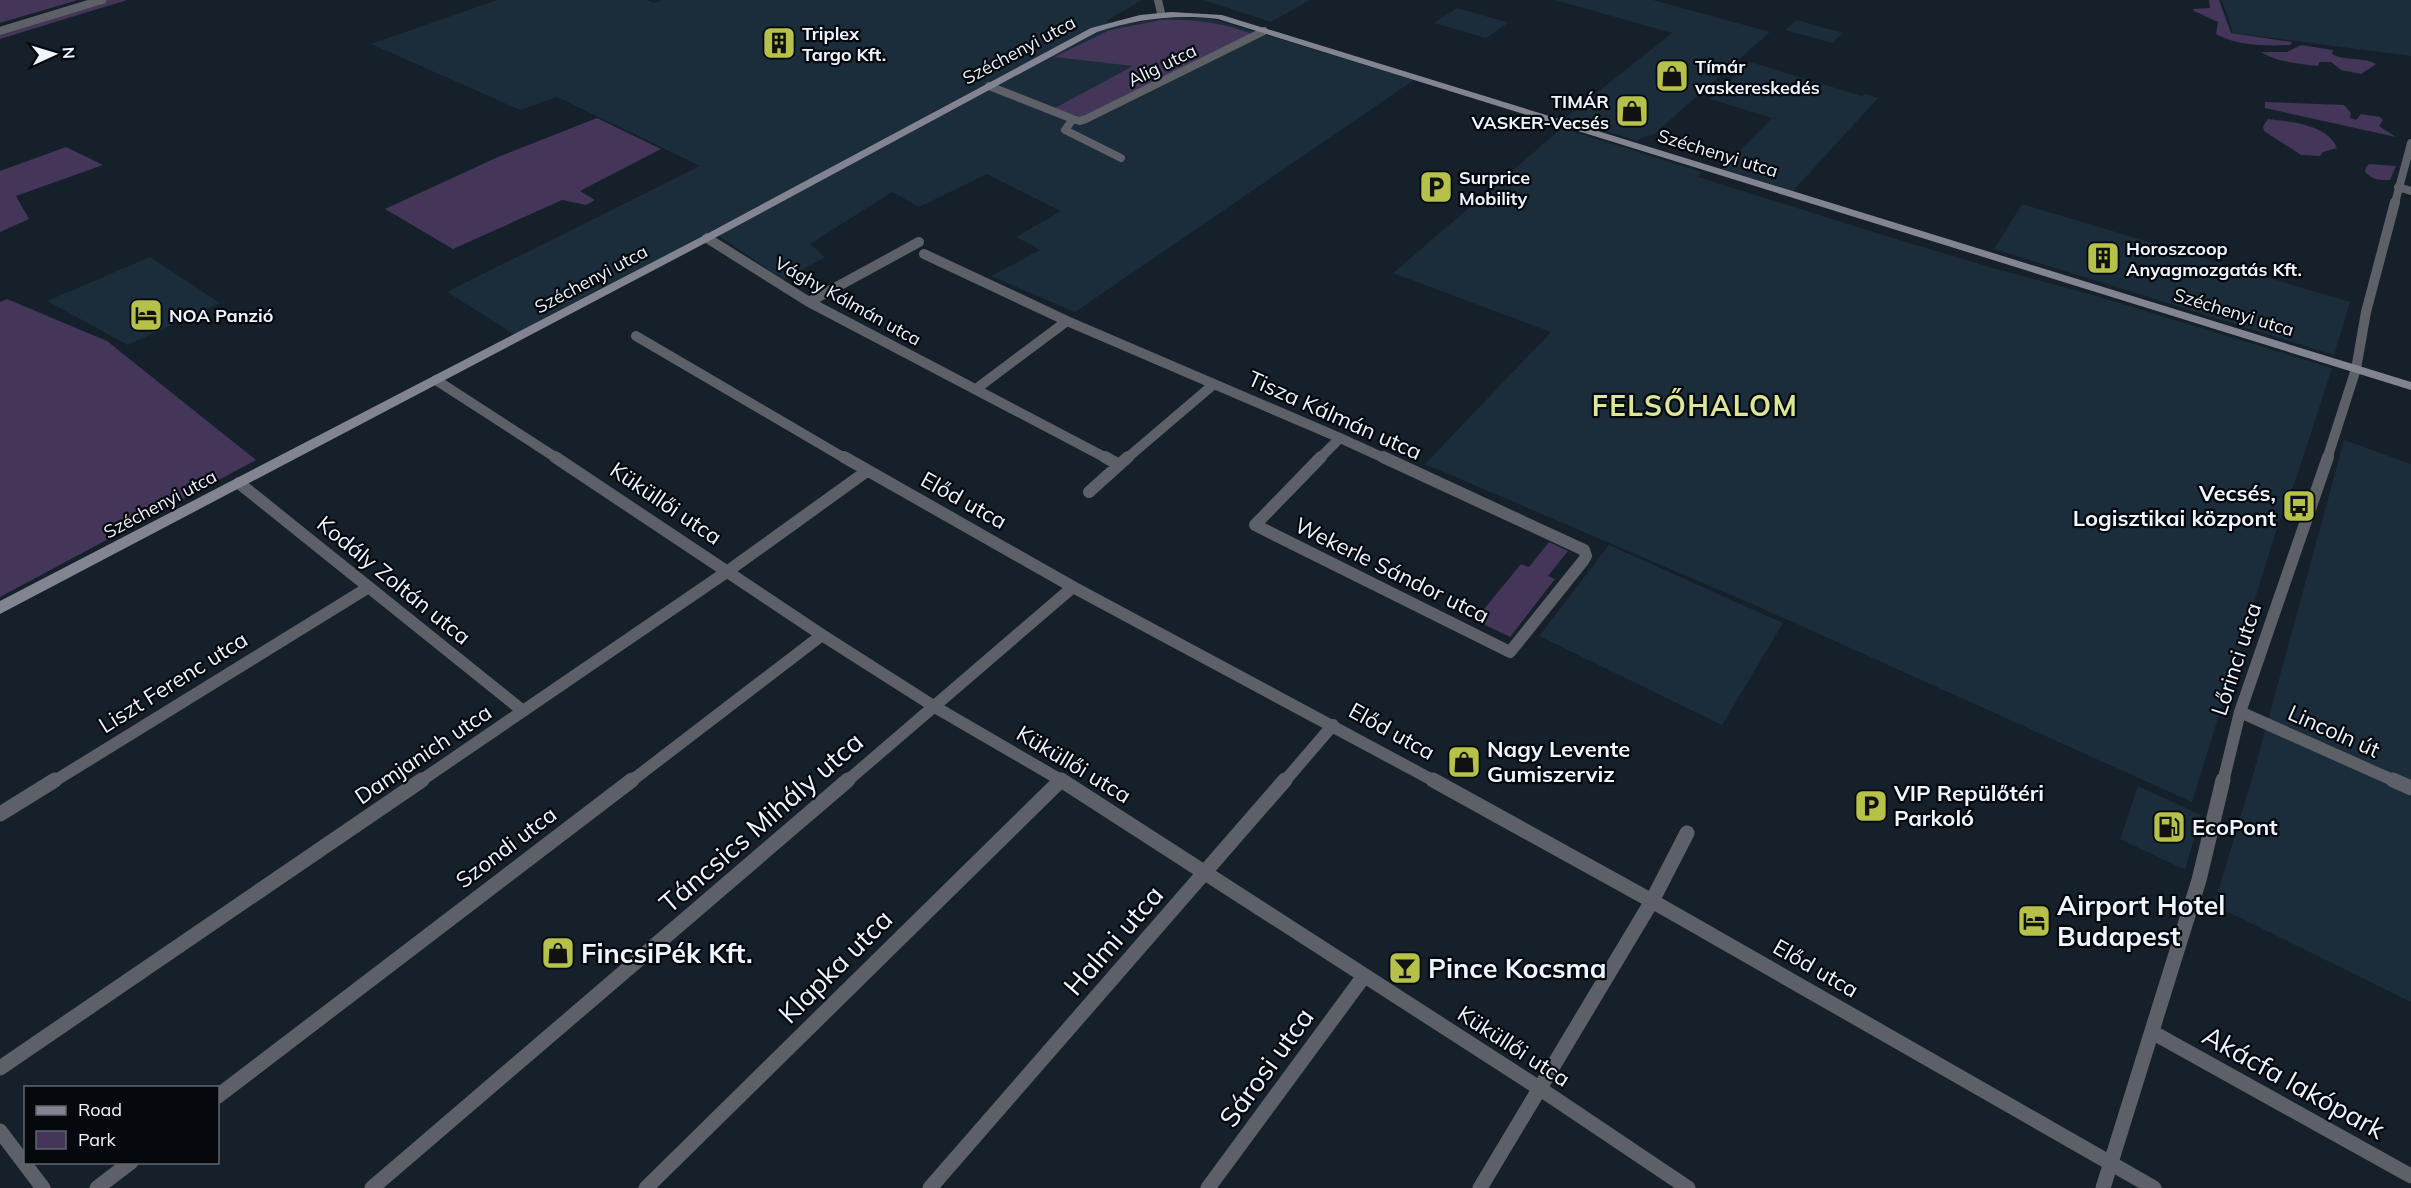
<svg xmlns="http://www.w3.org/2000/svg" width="2411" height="1188" viewBox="0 0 2411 1188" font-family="Mulish,sans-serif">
  <rect width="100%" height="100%" fill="#15202b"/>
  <path fill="#1b2c3b" d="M497,0H647L654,3L661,0H1142L1106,21L1118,25L1163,18H1210L1414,80L1075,312L991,276L1040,250L1016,237L1061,211L987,174L919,207L892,192L810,244L825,257L784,280L719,236L652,272L519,337L447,292L700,166L557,97L520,110L371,44Z
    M1203,0H1310L1271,22Z
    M1555,0H1653L1770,32L1653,135L1642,137L1637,141L1565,118L1672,33Z
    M2222,0H2411V56L2233,33Z
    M1457,8L1506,22L1508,23L1486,38L1434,23Z
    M1797,20L1818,26L1843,33L1832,43L1785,30Z
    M1750,62L1862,96L1865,94L1878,98L1793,191L1722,169L1772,118L1710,99Z
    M1562,128L1702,172L1698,177L1896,239L1993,268L2093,295L2332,368L2297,476L2277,528L2192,802L1759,607L1425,464L1551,332L1393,273Z
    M2022,204L2350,302L2334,355L1994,249Z
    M150,257L220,303L128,345L47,301Z
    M2344,440L2411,464V1002L2214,905L2255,768Z
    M1609,545L1783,623L1722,725L1539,636Z
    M2138,786L2201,815L2185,870L2120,839Z"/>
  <path fill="#433658" d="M0,0H78L0,23Z
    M87,0H127L0,39V27Z
    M2209,0H2219L2231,33L2292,42L2290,45C2266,46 2237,46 2216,34L2218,22L2194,11L2193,9L2210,8Z
    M1161,20C1194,19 1224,23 1255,35L1086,119L1055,108L1133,66L1054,57L1110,30Z
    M2301,45L2333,50L2332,54C2346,62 2362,56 2376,64L2361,74L2341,70L2331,62H2319L2318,66C2301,64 2276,62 2261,52H2287Z
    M2265,102L2344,105L2351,113L2350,118L2356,120L2361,114L2380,117L2383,120L2379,126L2396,137L2265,108Z
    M597,118L661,149L580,191L595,200L586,205L562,200L453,249L385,209L498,157Z
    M2268,119C2291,122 2327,124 2337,148L2323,152L2320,156L2301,155L2264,131L2263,126Z
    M66,147L103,165L16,196L29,219L0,232V171Z
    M2369,164L2396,166L2390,180C2380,180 2374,181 2365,172L2366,167Z
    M7,299L107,341L256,460L0,597V302Z
    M1549,542L1568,551L1548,576L1555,579L1510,637L1475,620L1521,564L1529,567Z"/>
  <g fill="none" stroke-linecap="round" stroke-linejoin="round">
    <path stroke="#5e6067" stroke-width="8" d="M1158,0L1161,13
      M0,31L102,0
      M989,86L1073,119L1065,130L1121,158
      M1073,119L1080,121L1086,119L1264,31
      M2398,187L2411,191
      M2395,203L2411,143"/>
    <path stroke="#5e6067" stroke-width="10" d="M707,238L809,302L1108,459
      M924,254L1067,321L976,389
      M809,302L919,242
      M1067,321L1340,438
      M636,336L846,459
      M436,380L558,459
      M1340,438L1386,459
      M1126,459L1214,384
      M1319,459L1340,438
      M2327,459L2356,369L2366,312L2395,202"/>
    <path stroke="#5e6067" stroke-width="12" d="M555,457L822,635L935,707L1064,782
      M844,457L1073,587L1436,782
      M1105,457L1119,465L1128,457
      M1321,457L1255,525L1510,652L1583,561L1586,556L1584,550L1383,457
      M239,483L523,711
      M1089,492L1119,465
      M2240,712L2397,782
      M53,782L369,587
      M419,782L728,571L867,471
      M630,782L822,635
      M846,782L1073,587
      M1059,782L1061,780
      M1284,782L1333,725
      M2223,782L2240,712L2328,457"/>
    <path stroke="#5e6067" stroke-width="15" d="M1061,780L1539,1088L1688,1188
      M1433,780L1652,901L2154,1188
      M2393,780L2411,788
      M0,814L55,780
      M2152,1032L2411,1176
      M0,1068L422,780
      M218,1096L632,780
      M0,1131L43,1188
      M97,1188L131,1162
      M372,1188L848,780
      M646,1188L1061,780
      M930,1188L1285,780
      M1208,1188L1364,976
      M1480,1188L1652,901L1687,833
      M2103,1188L2199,880L2223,780"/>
    <path fill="#828591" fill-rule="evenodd" d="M1171,12L1222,15L2411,382V390L1218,19C1176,14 1137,19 1097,32L711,240L0,614V601L703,236L1091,28L1140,15Z"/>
  </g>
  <defs>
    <g id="building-square" transform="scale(1.725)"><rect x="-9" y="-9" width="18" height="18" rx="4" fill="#b6c149" stroke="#05090e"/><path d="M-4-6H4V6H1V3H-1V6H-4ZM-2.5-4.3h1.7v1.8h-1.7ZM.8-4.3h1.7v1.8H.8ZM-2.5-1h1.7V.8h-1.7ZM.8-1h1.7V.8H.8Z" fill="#111"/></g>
    <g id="shop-square" transform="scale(1.725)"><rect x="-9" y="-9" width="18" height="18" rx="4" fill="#b6c149" stroke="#05090e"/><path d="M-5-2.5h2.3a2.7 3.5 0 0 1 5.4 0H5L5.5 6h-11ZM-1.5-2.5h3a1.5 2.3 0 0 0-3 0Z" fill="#111"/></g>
    <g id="parking-square" transform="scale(1.725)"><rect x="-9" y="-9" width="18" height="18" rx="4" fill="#b6c149" stroke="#05090e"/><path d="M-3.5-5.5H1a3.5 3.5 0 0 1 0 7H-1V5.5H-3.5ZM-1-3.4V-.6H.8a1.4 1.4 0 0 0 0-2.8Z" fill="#111"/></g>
    <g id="hotel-square" transform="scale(1.725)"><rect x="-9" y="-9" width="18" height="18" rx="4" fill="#b6c149" stroke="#05090e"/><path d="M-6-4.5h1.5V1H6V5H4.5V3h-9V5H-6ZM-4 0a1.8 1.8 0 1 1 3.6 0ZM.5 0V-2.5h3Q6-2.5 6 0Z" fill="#111"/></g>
    <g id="bus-square" transform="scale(1.725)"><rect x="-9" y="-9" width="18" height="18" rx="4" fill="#b6c149" stroke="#05090e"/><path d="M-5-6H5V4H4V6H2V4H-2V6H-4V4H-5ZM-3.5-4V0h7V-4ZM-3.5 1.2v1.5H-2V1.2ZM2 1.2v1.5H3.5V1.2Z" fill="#111"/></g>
    <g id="fuel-square" transform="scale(1.725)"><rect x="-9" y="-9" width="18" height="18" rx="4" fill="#b6c149" stroke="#05090e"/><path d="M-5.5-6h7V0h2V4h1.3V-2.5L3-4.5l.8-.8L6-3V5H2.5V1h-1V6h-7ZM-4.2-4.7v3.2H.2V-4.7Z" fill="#111"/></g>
    <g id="bar-square" transform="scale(1.725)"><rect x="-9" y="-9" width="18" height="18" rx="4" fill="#b6c149" stroke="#05090e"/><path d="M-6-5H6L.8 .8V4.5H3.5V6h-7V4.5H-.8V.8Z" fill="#111"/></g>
  </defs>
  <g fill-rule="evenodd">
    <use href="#building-square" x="779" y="43"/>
    <use href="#shop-square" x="1672" y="76"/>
    <use href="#shop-square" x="1632" y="111"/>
    <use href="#parking-square" x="1436" y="187"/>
    <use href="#building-square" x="2103" y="258"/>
    <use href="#hotel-square" x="146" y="315"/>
    <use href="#bus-square" x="2299" y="506"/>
    <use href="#shop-square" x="1464" y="762"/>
    <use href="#parking-square" x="1871" y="806"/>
    <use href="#fuel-square" x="2169" y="827"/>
    <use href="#hotel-square" x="2034" y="921"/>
    <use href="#shop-square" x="558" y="953"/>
    <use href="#bar-square" x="1405" y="968"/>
  </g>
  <g text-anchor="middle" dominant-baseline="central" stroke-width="4.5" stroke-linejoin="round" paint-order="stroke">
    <g font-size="18" font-weight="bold" fill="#eef5fd" stroke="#05090e" text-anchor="start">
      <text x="802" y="33">Triplex<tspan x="802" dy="21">Targo Kft.</tspan></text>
      <text x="1695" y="66">Tímár<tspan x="1695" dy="21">vaskereskedés</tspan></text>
      <text x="1609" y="101" text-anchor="end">TIMÁR<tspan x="1609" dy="21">VASKER-Vecsés</tspan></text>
      <text x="1459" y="177">Surprice<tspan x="1459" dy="21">Mobility</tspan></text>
      <text x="2126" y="248">Horoszcoop<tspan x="2126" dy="21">Anyagmozgatás Kft.</tspan></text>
      <text x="169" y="315">NOA Panzió</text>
    </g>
    <g font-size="18" fill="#eef5fd" stroke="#05090e">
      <text transform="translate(1019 50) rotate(-28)">Széchenyi utca</text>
      <text transform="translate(1162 65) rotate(-26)">Alig utca</text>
      <text transform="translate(1718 153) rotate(17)">Széchenyi utca</text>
      <text transform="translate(591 279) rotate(-28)">Széchenyi utca</text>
      <text transform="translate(848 301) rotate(29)">Vághy Kálmán utca</text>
      <text transform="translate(2234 312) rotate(17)">Széchenyi utca</text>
      <text transform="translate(160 504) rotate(-28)">Széchenyi utca</text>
    </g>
    <g font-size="22" fill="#eef5fd" stroke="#05090e">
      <text transform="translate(1335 415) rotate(24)">Tisza Kálmán utca</text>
      <text transform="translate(964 500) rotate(29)">Előd utca</text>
      <text transform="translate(666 503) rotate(34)">Küküllői utca</text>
      <text transform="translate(1392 570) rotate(26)">Wekerle Sándor utca</text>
      <text transform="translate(394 580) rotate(39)">Kodály Zoltán utca</text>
      <text transform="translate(2236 659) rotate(-72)">Lőrinci utca</text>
      <text transform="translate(173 682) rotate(-32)">Liszt Ferenc utca</text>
      <text transform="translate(1392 731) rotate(29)">Előd utca</text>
      <text transform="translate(2334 731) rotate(24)">Lincoln út</text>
      <text transform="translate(423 754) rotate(-34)">Damjanich utca</text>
      <text transform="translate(1074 764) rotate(31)">Küküllői utca</text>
      <text transform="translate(506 847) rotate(-37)">Szondi utca</text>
      <text transform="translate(1816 968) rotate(30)">Előd utca</text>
      <text transform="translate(1514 1046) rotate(33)">Küküllői utca</text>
    </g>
    <g font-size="22" font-weight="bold" fill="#eef5fd" stroke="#05090e" text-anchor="start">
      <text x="2276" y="493" text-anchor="end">Vecsés,<tspan x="2276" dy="25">Logisztikai központ</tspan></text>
      <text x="1487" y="749">Nagy Levente<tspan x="1487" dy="25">Gumiszerviz</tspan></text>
      <text x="1894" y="793">VIP Repülőtéri<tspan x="1894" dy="25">Parkoló</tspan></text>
      <text x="2192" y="827">EcoPont</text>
    </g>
    <g font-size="27" fill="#eef5fd" stroke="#05090e">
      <text transform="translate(761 822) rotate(-41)">Táncsics Mihály utca</text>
      <text transform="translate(1113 940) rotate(-49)">Halmi utca</text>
      <text transform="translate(835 966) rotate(-45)">Klapka utca</text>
      <text transform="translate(1266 1067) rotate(-54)">Sárosi utca</text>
      <text transform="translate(2294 1082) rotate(29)">Akácfa lakópark</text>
    </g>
    <g font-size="27" font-weight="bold" fill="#eef5fd" stroke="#05090e" text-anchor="start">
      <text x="2057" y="905">Airport Hotel<tspan x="2057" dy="31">Budapest</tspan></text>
      <text x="581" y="953">FincsiPék Kft.</text>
      <text x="1428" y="968">Pince Kocsma</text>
    </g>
    <g font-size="28" font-weight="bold" letter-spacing="1.5" fill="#dce698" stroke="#05090e">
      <text x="1695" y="405">FELSŐHALOM</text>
    </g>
  </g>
  <rect x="24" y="1086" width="195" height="78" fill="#05090e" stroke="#62676e" stroke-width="1.5"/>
  <rect x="36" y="1106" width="30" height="9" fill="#828591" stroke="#62676e" stroke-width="1.5"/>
  <text x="78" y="1116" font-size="18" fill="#eef5fd">Road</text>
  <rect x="36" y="1131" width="30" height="18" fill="#433658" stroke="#62676e" stroke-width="1.5"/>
  <text x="78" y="1146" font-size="18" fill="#eef5fd">Park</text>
  <g transform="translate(54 54) rotate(86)" stroke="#05090e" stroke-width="4.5" paint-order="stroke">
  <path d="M0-4.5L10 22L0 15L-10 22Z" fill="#eef5fd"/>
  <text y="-9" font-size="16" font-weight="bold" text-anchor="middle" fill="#eef5fd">N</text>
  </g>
</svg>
